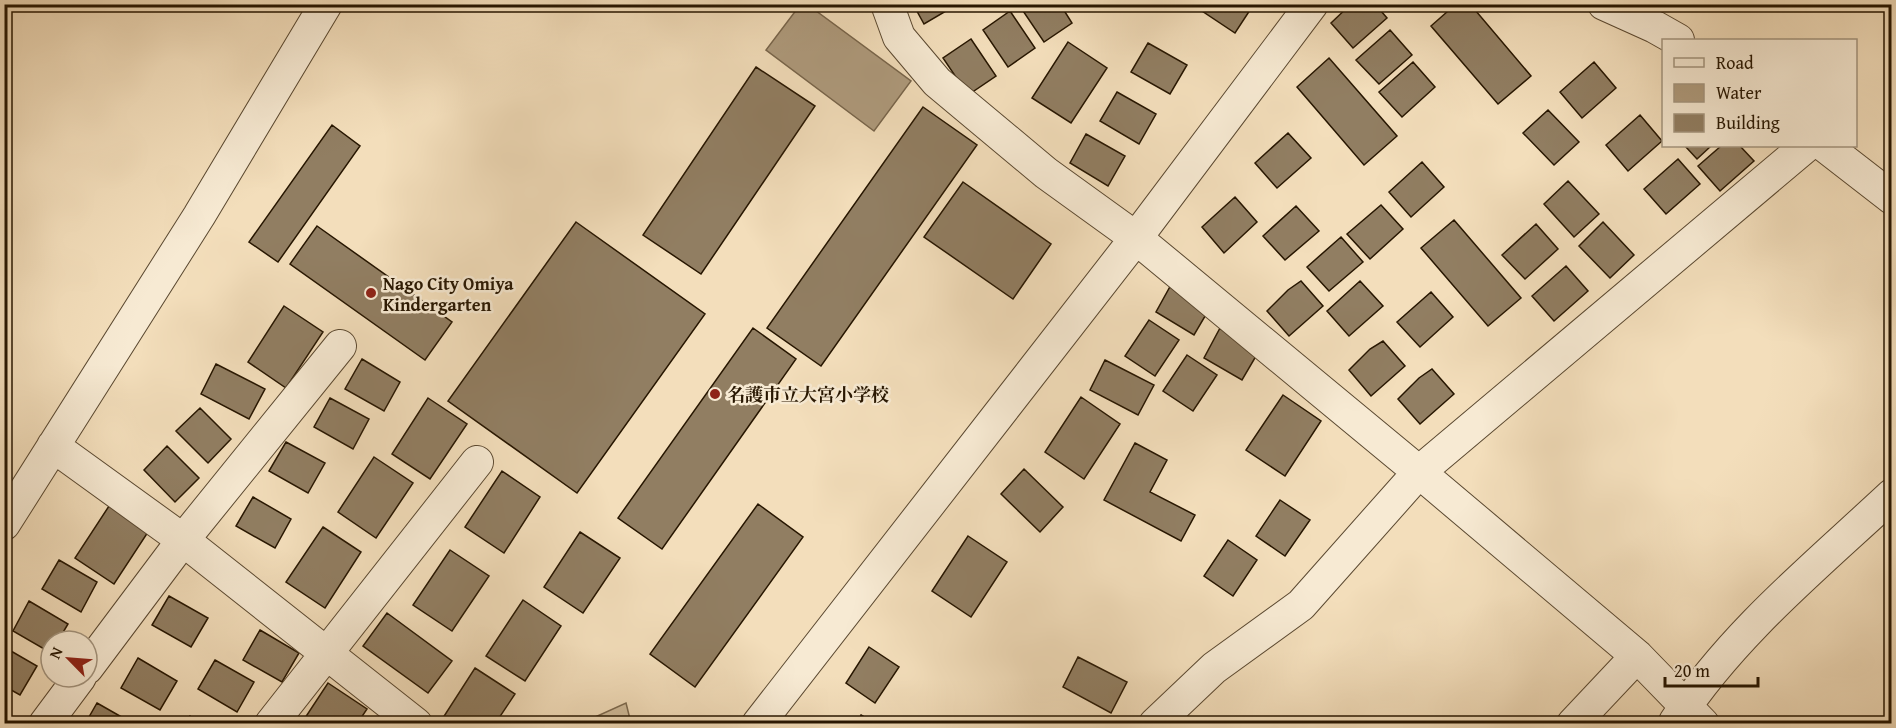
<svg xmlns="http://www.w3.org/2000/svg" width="1896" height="728" viewBox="0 0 1896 728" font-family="'Gentium Book Plus','Noto Serif JP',serif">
  <rect width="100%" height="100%" fill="#f3debb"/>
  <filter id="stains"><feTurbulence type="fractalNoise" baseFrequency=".00333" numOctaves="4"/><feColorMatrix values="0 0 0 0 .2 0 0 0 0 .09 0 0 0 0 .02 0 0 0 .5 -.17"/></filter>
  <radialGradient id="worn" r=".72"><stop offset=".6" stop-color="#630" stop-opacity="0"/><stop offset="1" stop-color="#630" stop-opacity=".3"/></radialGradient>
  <path fill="#d0bc9b" stroke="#7c694e" stroke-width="1.5" d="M626,703L631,723H582Z"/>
  <path fill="#ae9a7c" stroke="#78654b" stroke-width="1.5" d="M800,5H808L911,81L874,131L766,50Z"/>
  <path fill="#917e62" stroke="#271601" stroke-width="1.5" d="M913,4H958L924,24Z
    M1060,4L1072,23L1044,42L1019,5Z
    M1198,4H1254L1235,33L1196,7Z
    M1351,4H1375L1387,18L1353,48L1331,23Z
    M1456,4H1470L1531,76L1498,104L1431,26Z
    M1010,11L1035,48L1008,67L983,30Z
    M1390,30L1412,55L1379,84L1356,60Z
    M971,39L996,76L968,95L943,58Z
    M1068,42L1107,68L1071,123L1032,98Z
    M1148,43L1187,65L1170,94L1131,72Z
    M1329,58L1397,136L1364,165L1297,87Z
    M1413,62L1435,87L1402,117L1379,92Z
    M1594,62L1616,88L1582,118L1560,92Z
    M756,67L815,106L701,274L643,235Z
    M1117,92L1156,114L1139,144L1100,121Z
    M923,107L977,145L821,366L767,328Z
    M1548,110L1579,142L1554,165L1523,133Z
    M1640,115L1662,141L1628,171L1606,145Z
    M332,125L360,146L278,262L249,242Z
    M1288,133L1311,158L1277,188L1255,163Z
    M1086,134L1125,156L1108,186L1070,163Z
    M1685,146H1711L1697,159Z
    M1721,146H1740L1754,161L1720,191L1698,166Z
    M1678,159L1700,184L1666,214L1644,189Z
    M1422,162L1444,187L1411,217L1389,192Z
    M1568,181L1599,214L1574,237L1544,204Z
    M963,182L1051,244L1013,299L924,237Z
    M1235,197L1257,222L1224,253L1202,227Z
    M1381,205L1403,229L1370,259L1347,234Z
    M1296,206L1319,231L1285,260L1263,236Z
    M1454,220L1521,298L1488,326L1421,248Z
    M576,222L705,314L577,493L448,401Z
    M1603,222L1634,255L1610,278L1579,246Z
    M1536,224L1558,249L1525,279L1502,255Z
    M317,226L452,322L425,360L290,264Z
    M1341,237L1363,262L1329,291L1307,267Z
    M1566,266L1588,291L1554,321L1532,296Z
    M1301,281L1323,306L1289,336L1267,311L1288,290Z
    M1360,281L1383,306L1349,336L1327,311Z
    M1172,283L1211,306L1194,335L1156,312Z
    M1431,292L1453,317L1420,347L1397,322Z
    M284,306L323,332L286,388L248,362Z
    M1149,320L1179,340L1155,376L1125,356Z
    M753,328L796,359L662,549L618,518Z
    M1220,328L1259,351L1242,380L1204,358Z
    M1383,341L1405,366L1371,396L1349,370L1370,349Z
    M1187,355L1217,375L1193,411L1163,391Z
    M362,359L400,382L384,411L345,389Z
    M1105,360L1154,385L1138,415L1090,390Z
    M216,364L265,389L249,419L201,394Z
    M1432,369L1454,394L1420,424L1398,399L1419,378Z
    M1283,395L1321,421L1285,476L1246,450Z
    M1081,397L1120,424L1084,479L1045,452Z
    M330,398L369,419L353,449L314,427Z
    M428,398L467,424L430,479L392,454Z
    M200,408L231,439L208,463L176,431Z
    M286,442L325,463L308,493L269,471Z
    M1135,443L1167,460L1150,492L1195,515L1181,541L1104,500Z
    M167,446L199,478L175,502L144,470Z
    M374,457L413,483L376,538L338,512Z
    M1024,469L1063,507L1040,532L1001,494Z
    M502,471L540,497L504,553L465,527Z
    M253,497L291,519L275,548L236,526Z
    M1280,500L1310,520L1285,556L1256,536Z
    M111,503L150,529L114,584L75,558Z
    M758,504L803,537L695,687L650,654Z
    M323,527L361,552L325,608L286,582Z
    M580,532L620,558L583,613L544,587Z
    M968,536L1007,562L971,617L932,591Z
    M1228,540L1257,560L1233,596L1204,576Z
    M450,550L489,576L452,631L413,605Z
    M59,560L97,582L81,612L42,589Z
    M169,596L208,618L191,647L152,625Z
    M523,600L561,626L525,681L486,656Z
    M29,601L68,624L58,641H51V653L13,631Z
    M387,613L452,661L428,693L363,646Z
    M260,630L299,653L282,682L243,660Z
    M4,647L37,666L20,695L4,686Z
    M869,647L899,667L875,703L846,683Z
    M1078,657L1127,682L1111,713L1063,687Z
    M138,658L177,681L160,710L121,688Z
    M215,660L254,682L237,712L198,689Z
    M475,668L515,694L495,724H439Z
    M328,683L367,709L357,724H301Z
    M97,703L134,724H85Z
    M861,715L876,724H857Z
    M190,716L202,724H186Z"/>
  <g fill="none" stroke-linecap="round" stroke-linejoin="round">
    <g stroke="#5a4830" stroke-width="34">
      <path id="minor" d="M887,4L899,37L937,82L1046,173L1136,238L1419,472L1637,656L1703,724
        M1604,4L1655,27L1678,40
        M1825,146L1892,198
        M53,446L183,540L416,724
        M4,524L199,216L326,4
        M87,668L183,540L340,346
        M1675,722C1732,634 1816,566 1892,495
        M45,724L80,677
        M271,724L477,462
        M758,724L1136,238L1312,4
        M1155,724L1214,668L1301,605L1419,472L1806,146
        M1573,724L1637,656"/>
    </g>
    <use href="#minor" stroke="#f7ead3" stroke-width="32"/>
  </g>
  <g fill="#8f2418" stroke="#f7ead3" stroke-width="2">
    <circle cx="371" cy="293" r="6"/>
    <circle cx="715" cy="394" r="6"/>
  </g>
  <g text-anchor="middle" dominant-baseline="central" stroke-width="5" stroke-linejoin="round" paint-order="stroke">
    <g font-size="18" font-weight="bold" fill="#271601" stroke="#f7ead3" text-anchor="start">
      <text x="383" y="283">Nago City Omiya<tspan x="383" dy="21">Kindergarten</tspan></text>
      <text x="727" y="394">名護市立大宮小学校</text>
    </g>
  </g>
  <rect width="1896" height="728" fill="none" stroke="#f3debb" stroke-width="24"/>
  <rect x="6" y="6" width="1884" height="716" fill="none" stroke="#271601" stroke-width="3"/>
  <rect x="12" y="12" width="1872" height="704" fill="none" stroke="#271601" stroke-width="1.5"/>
  <rect x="1662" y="39" width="195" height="108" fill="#f7ead3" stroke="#a4957f" stroke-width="1.5"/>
  <rect x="1674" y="58" width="30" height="9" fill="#f7ead3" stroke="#a4957f" stroke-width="1.5"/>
  <text x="1716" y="69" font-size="18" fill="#271601">Road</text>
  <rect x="1674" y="84" width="30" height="18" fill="#ae9a7c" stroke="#a4957f" stroke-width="1.5"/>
  <text x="1716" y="99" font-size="18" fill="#271601">Water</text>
  <rect x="1674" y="114" width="30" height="18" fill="#917e62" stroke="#a4957f" stroke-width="1.5"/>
  <text x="1716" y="129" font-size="18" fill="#271601">Building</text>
  <g transform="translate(69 659) rotate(295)"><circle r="28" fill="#f7ead3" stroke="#a4957f" stroke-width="1.5"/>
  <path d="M0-4.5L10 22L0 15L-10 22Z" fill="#8f2418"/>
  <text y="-9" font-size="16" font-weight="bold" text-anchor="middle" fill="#271601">N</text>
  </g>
  <path d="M1665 677v9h93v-9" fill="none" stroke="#271601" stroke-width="3"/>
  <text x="1674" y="677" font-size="18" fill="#271601" stroke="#f7ead3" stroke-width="4.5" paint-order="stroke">20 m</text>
  <rect width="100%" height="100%" filter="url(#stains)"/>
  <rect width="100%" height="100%" fill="url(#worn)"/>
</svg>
